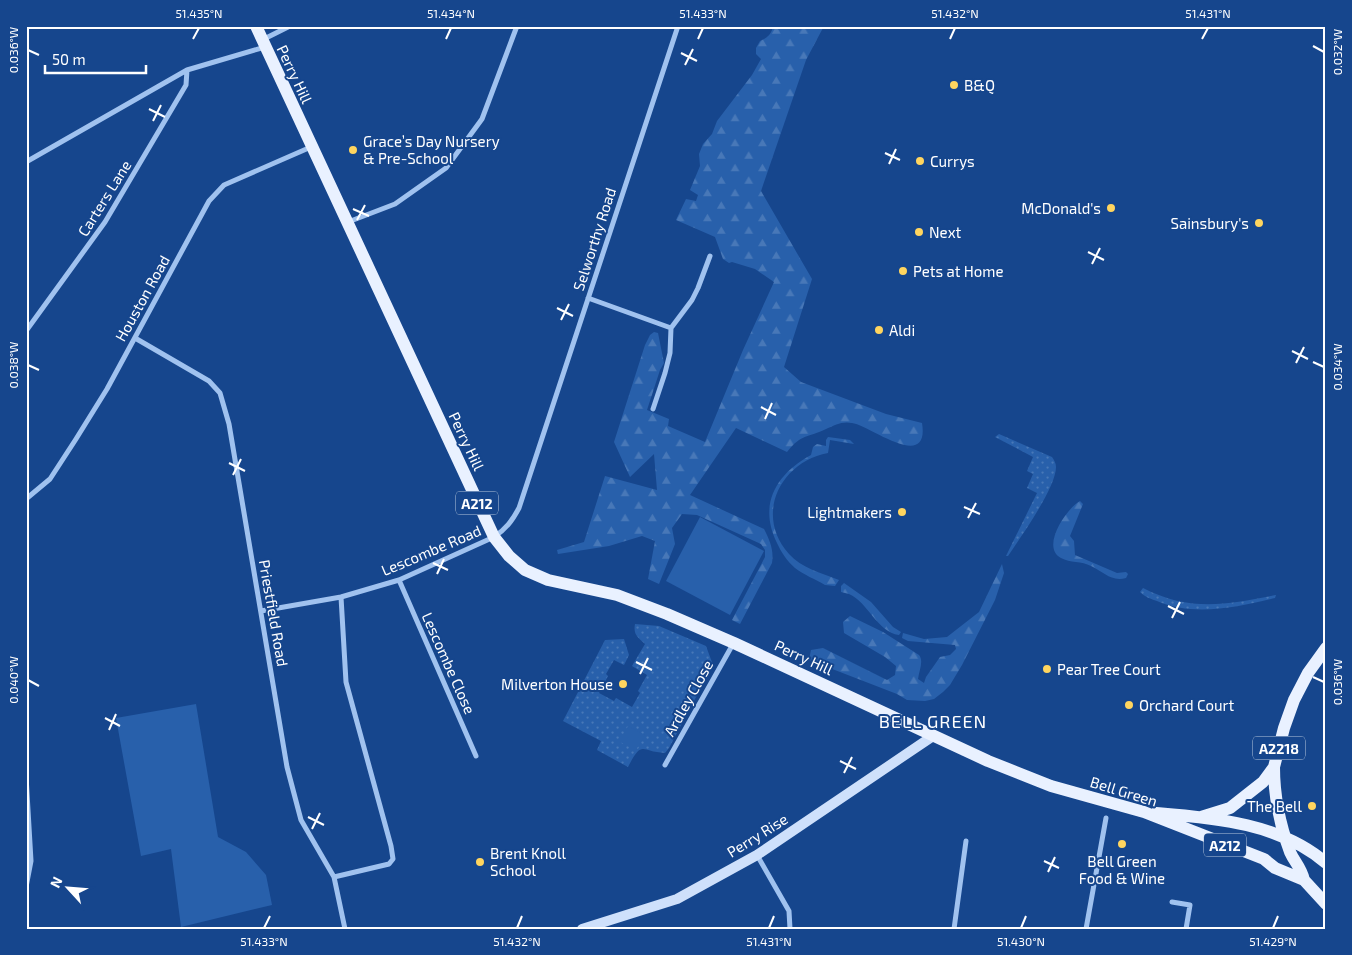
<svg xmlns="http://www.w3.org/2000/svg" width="1352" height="955" viewBox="0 0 1352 955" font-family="'Exo 2',sans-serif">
  <defs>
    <pattern id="grass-dots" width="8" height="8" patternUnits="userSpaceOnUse" patternTransform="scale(1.25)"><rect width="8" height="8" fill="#2860ab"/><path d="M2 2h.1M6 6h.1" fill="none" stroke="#4878b8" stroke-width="1.8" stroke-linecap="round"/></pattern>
    <pattern id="forest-firs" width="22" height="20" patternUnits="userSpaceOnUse" patternTransform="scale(1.25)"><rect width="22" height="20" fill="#2860ab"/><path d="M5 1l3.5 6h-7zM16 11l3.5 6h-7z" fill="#4878b8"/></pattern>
  </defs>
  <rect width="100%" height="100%" fill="#16468d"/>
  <path fill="url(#grass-dots)" d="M999,434L1052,457C1054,460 1056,463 1056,467C1056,488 1020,538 1008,556H1006L1037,493L1027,488L1033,474L1027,471L1033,457L995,437Z
    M1143,588C1190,612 1226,605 1276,595L1275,598C1236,607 1195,617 1157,601C1151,599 1145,597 1140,592Z
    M635,624L659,626L706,646L713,665L669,748L665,753C640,752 643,739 628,767L597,750L601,741L563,721L605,640L624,639L629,655L624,665L614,660L606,674L608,676L599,693L614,701L616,698L632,707L640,693L638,691L647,675L632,666L645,644C638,637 633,635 635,624Z"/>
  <path fill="url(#forest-firs)" d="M773,26H824L806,60L761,191L812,279L784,367L801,382L886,414L922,423C930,473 869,425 852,423C842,421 835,425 826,429C808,438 802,433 787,452L736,428L690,495L764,529C770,541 774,550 772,563L740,624L732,620L765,557V550L761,544L697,515L682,514L672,528L675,544L659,584L648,579L655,541L642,536L609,546L558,554L557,550L584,542L605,476L657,490L654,454L630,477L614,442L645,345L650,335L654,332L658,333L664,363L660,370L647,410L669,419L668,426L705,442L743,350L774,282L755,269L732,262L729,263L723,259L715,237L676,220L686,199L696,201L698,195L690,190L700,166L699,154L703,144L712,134L717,121L752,75L761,59L756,54V48L760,41C767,38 772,34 773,26Z
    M828,437L850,440L854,444L830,440L828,453C780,462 754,515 789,554C801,568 822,573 839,580L835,586L825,585C815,579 804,575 795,568C787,561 781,552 777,543C758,505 776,474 811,455L813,447L817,444L826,446V440Z
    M1080,501L1083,504L1070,536L1074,541L1075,555L1117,573L1126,572L1128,574L1126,578C1111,582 1104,572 1091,566C1082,561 1070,563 1061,558C1040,547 1067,508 1080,501Z
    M1002,564L1004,573L995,600L962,665L950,685L943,692L934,699L925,701L907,700L897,694L809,660L811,650L823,648L887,680L895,675L896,666L885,657L844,633L843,622L850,616L883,632L919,655C924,661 919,671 918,679L924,683L926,677L940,657L950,655L956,649L955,645L908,641L902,638L903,633L924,639L947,637L979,612Z
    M844,583L871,602L893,627L901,632L899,635C877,632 868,602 849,594C846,593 844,593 841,592V586Z"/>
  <path fill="#2860ab" d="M700,517L764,551L730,615L666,581Z
    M196,704L218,837L246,852L266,875L272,905L181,927L171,849L141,856L116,718Z
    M628,726L645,735L636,750L620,742Z"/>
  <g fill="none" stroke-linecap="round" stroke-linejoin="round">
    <path stroke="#a0c2ef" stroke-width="5" d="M262,40L290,26
      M26,162L187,70L265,47
      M348,222L395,204L446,168L482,119L517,26
      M588,298L671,328
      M26,331L105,222L186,85L187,70
      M135,338L209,381L220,393L229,424L287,767L301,820L334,877L345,929
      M653,409L665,373L670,353L671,328L692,300L698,288L710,256
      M26,499L50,479L76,439L107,389L209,201L224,185L311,147
      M399,580L476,756
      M261,611L341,597L399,580L494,537C506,529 512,521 519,508L678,26
      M665,765L733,644
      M26,776L31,861L26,887
      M757,855L789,911L790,929
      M334,877L389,864L393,859L391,846L346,682L341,597
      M1172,902L1190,905L1186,929
      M954,929L966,841
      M1086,929L1106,818"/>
    <path stroke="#cee0fb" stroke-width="10" d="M582,929L677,899L757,855L933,736"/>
    <path stroke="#e9f1ff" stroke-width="12" d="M256,26L494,537L509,556L525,570L548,580L617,595L667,614L734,643L988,761L1051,786L1144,812L1264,859L1275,868L1304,880L1326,904
      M1274,767C1274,796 1280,825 1290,852C1295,863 1301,867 1304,880
      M1156,813C1214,818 1280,823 1326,863
      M1201,817L1230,808L1263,782L1274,767L1284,728L1294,700L1308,673L1326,648"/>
  </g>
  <path fill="none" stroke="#fff" stroke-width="2" d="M193,39L199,28M446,39L451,28M698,39L703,28M950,39L955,28M1202,39L1208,28M1313,46L1324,52M28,50L39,55M681,53L697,61M685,65L693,49M149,109L165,117M153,121L161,105M885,153L900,160M889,164L896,149M353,209L369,216M357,220L365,205M1088,252L1104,260M1092,264L1100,248M557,308L573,316M561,320L569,304M1292,351L1308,359M1313,362L1324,367M1296,363L1304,347M28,365L39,370M761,407L776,415M765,419L772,403M229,463L245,471M233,475L241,459M964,507L980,514M968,518L976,503M433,563L448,570M437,574L444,559M1168,606L1184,614M1172,618L1180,602M636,662L652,670M640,674L648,658M1313,677L1324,682M28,680L39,686M105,718L120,726M109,730L116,714M840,761L856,769M844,773L852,757M308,817L324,825M312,829L320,813M1044,861L1059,868M1048,872L1055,857M264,928L270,916M517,928L522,916M769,928L774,916M1021,928L1026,916M1273,928L1278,916"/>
  <g fill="#ffd55f" stroke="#16468d" stroke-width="2">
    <circle cx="954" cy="85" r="5"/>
    <circle cx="353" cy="150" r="5"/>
    <circle cx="920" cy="161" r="5"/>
    <circle cx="1111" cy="208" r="5"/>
    <circle cx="1259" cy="223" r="5"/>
    <circle cx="919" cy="232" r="5"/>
    <circle cx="903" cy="271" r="5"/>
    <circle cx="879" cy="330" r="5"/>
    <circle cx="902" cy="512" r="5"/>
    <circle cx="1047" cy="669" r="5"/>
    <circle cx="623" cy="684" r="5"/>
    <circle cx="1129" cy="705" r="5"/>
    <circle cx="1312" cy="806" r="5"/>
    <circle cx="1122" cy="844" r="5"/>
    <circle cx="480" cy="862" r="5"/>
  </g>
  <g text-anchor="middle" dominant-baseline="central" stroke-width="4" stroke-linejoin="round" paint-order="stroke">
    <g fill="#16468d" stroke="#b9c8dd" stroke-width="1">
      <rect x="456" y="491.5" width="42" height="23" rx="4"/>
      <rect x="1253" y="736.5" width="52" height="23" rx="4"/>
      <rect x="1204" y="833.5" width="42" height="23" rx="4"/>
    </g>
    <g font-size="14" font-weight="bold" fill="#fff">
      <text x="477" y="503">A212</text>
      <text x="1279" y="748">A2218</text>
      <text x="1225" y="845">A212</text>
    </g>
    <g font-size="15" fill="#fff" stroke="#16468d">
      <text transform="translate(295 74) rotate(65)">Perry Hill</text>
      <text transform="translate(104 198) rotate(-58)">Carters Lane</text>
      <text transform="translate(594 239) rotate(-72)">Selworthy Road</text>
      <text transform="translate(142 298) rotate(-61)">Houston Road</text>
      <text transform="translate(467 441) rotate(65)">Perry Hill</text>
      <text transform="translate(431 550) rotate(-23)">Lescombe Road</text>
      <text transform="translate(274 613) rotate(80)">Priestfield Road</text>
      <text transform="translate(804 657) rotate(25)">Perry Hill</text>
      <text transform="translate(449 663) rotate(66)">Lescombe Close</text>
      <text transform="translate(688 698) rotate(-61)">Ardley Close</text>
      <text transform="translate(1124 791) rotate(17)">Bell Green</text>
      <text transform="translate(757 835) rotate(-32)">Perry Rise</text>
    </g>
    <g font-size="15" fill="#fff" stroke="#16468d" text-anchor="start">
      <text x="964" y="85">B&amp;Q</text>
      <text x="363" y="141">Grace’s Day Nursery<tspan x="363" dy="17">&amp; Pre-School</tspan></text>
      <text x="930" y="161">Currys</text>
      <text x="1101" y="208" text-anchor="end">McDonald's</text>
      <text x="1249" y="223" text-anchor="end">Sainsbury's</text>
      <text x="929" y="232">Next</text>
      <text x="913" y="271">Pets at Home</text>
      <text x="889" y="330">Aldi</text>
      <text x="892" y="512" text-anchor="end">Lightmakers</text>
      <text x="1057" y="669">Pear Tree Court</text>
      <text x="613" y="684" text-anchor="end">Milverton House</text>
      <text x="1139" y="705">Orchard Court</text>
      <text x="1302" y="806" text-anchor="end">The Bell</text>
      <text x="490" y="853">Brent Knoll<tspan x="490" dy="17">School</tspan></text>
      <text x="1122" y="861" text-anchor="middle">Bell Green<tspan x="1122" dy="17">Food &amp; Wine</tspan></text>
    </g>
    <g font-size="18" letter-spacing="1" fill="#fff" stroke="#16468d">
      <text x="933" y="721">BELL GREEN</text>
    </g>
  </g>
  <rect width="1352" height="955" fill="none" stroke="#16468d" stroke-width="55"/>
  <g transform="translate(68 888) rotate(296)" stroke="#16468d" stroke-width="4" paint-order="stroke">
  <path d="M0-4L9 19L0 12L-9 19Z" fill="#ffffff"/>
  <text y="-8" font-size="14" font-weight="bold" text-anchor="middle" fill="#ffffff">N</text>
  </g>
  <path d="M45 65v8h101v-8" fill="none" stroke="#ffffff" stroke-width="2.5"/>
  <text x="52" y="65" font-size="15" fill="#ffffff" stroke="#16468d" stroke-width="4" paint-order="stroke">50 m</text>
  <rect x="28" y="28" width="1296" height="900" fill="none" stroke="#fff" stroke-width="2"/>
  <g font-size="12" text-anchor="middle" fill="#fff">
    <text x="199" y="18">51.435°N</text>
    <text x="451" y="18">51.434°N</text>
    <text x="703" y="18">51.433°N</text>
    <text x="955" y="18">51.432°N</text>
    <text x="1208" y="18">51.431°N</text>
    <text transform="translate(14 50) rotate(-90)" y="4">0.036°W</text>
    <text transform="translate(1338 52) rotate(-90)" y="4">0.032°W</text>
    <text transform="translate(14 365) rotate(-90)" y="4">0.038°W</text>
    <text transform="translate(1338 367) rotate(-90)" y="4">0.034°W</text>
    <text transform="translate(14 680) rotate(-90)" y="4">0.040°W</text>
    <text transform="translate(1338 682) rotate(-90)" y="4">0.036°W</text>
    <text x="264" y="946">51.433°N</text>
    <text x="517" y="946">51.432°N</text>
    <text x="769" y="946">51.431°N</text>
    <text x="1021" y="946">51.430°N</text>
    <text x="1273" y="946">51.429°N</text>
  </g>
</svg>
